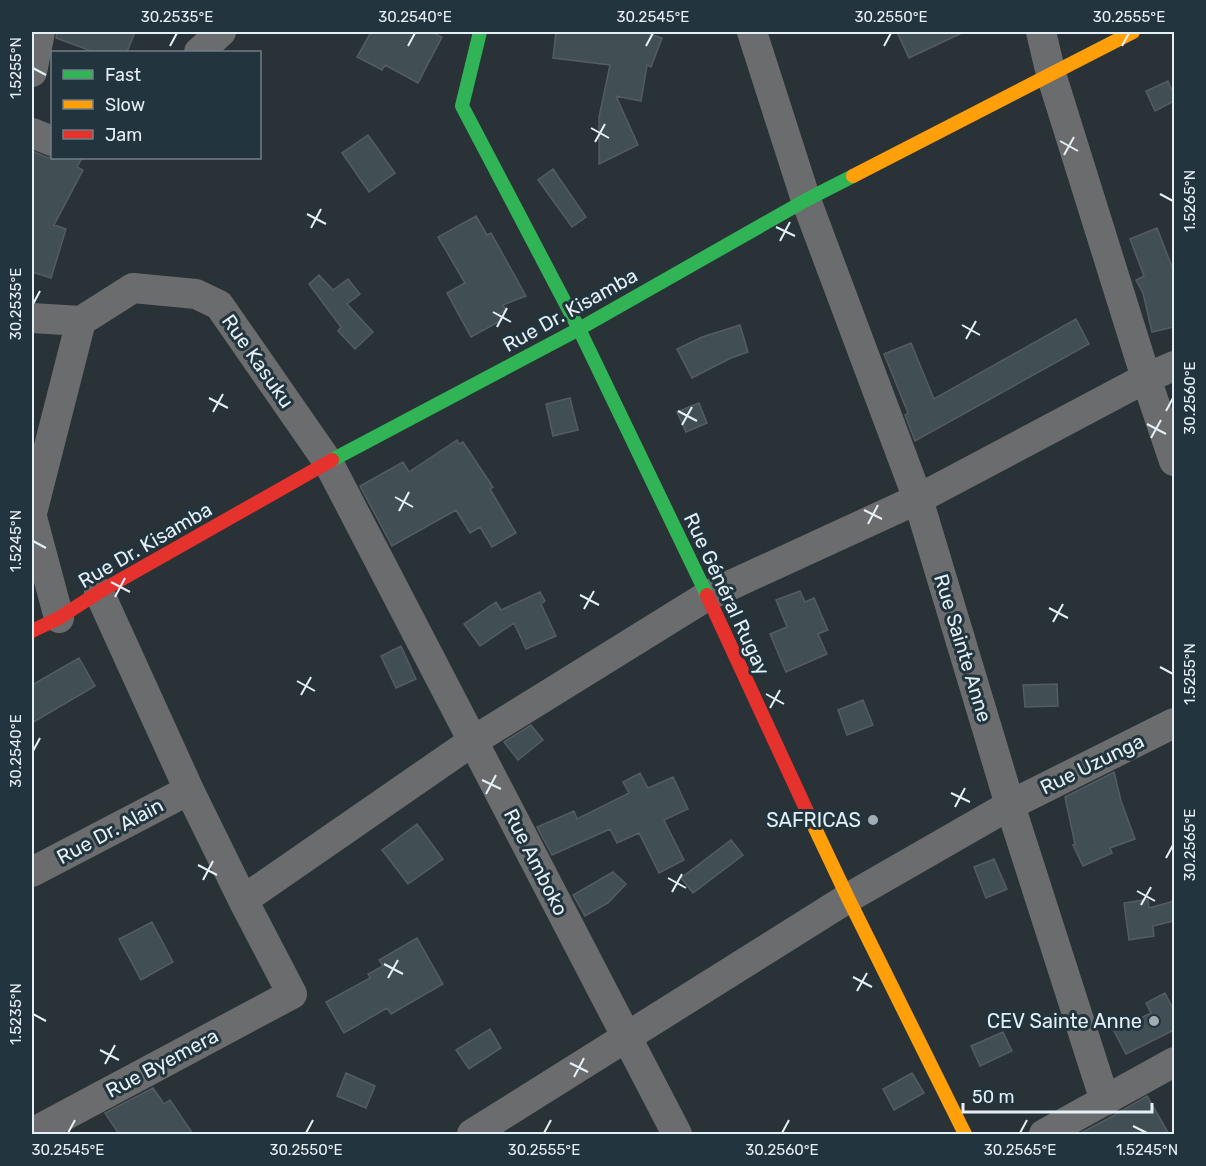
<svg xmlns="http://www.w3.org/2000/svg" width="1206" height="1166" viewBox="0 0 1206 1166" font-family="Rubik,sans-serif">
  <rect width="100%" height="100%" fill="#283237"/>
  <path fill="#414f55" stroke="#545c61" stroke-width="1.5" d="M57,32H135L127,52H94L56,38Z
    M371,32H431L442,37L418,83L385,65L382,70L357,57Z
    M556,32H644L662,38L651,67L647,65L641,101L616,96L638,145L599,164V117L610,65L553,58Z
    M897,32H964L909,58Z
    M1168,81L1174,95V101L1155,111L1146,91Z
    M368,135L395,173L369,192L342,153Z
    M32,151L46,157L54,158H82L77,167L83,170L54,225L66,229L51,278L32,272Z
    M553,169L586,217L572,227L538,180Z
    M476,216L487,235L491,233L526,296L503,305L506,310L499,314L502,320L471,337L447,293L465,283L438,237Z
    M1157,228L1174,272V327L1152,332L1143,293L1136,280L1144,276L1130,239Z
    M319,275L333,290L348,279L360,294L347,304L373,332L355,349L338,331L341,327L309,284Z
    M1076,319L1089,344L915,441L905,415L908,413L884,354L911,343L934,399Z
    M740,325L748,352L731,358L692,378L677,349L702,337Z
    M570,398L578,430L553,436L546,404Z
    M699,403L707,423L686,432L677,412Z
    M457,440L459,444L463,442L493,487L490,489L516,533L492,547L480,527L470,533L456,510L392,546L360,486L403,462L409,472Z
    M800,591L805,602L814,598L828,630L818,634L827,654L786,672L770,634L787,627L776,600Z
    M540,592L545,601L541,604L556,636L526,649L514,623L480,646L464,624L496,602L501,610Z
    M401,646L416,679L396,688L381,656Z
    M79,658L95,686L32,723V685Z
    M1057,684L1058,706L1025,707L1023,685Z
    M863,700L873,725L847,735L838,710Z
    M531,725L543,740L518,760L504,742Z
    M1114,772L1121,801L1135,839L1110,848L1112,853L1083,866L1073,845L1075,844L1065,797Z
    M640,773L648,788L673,777L688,809L664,820L684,860L659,873L639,833L617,843L610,829L552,855L537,827L574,811L577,819L629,793L623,782Z
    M417,824L443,859L408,884L382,850Z
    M731,840L743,855L693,893L681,878Z
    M994,859L1007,889L986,898L974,867Z
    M613,872L626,884L608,903L585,916L573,895Z
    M1148,899L1149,908L1174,901V921L1153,926L1154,936L1129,940L1124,903Z
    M152,922L173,962L141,980L119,939Z
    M417,938L443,984L391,1014L387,1008L344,1033L326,1002L370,978L368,974L383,966L379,960Z
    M1165,993L1174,1011V1030L1126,1054L1114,1031L1151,1013L1146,1003Z
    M490,1029L501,1048L469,1069L456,1050Z
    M1003,1032L1012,1051L980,1066L971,1046Z
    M346,1073L375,1086L366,1108L337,1096Z
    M912,1073L924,1093L894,1110L883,1089Z
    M153,1088L164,1104L170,1100L193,1134H119L105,1113Z
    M1147,1096L1169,1134H1079L1111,1117Z"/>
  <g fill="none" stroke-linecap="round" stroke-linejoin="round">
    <path stroke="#6b6c6d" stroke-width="30" d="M752,32L806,200L918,499L1010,805L1105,1101
      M1041,32L1051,74L1146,378L1174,461
      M199,52L221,32
      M32,72L40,32
      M32,133L52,141
      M32,318L81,321L133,288L196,294L219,305L328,462L677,1134
      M32,513L81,321
      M32,517L59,618
      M32,872L189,790
      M243,900L473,741L707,596L918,499L1146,378L1174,366
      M32,1133L292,994L243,900L189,790L99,592
      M472,1134L848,898L1010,805L1174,723
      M1044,1134L1174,1062"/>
    <path stroke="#30b455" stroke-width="14" d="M480,32L462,106L579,329L707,595
      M332,460L579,329L806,200L853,176"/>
    <path stroke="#ff9f0a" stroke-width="14" d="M853,176L1133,32
      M812,822L848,898L965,1134"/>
    <path stroke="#e5322d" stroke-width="14" d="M707,595L812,822
      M32,631L59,618L99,592L332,460"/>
  </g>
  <path fill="none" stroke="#e5f0f6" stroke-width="2" d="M170,46L177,33M408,46L415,33M646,46L653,33M884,46L891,33M1122,46L1129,33M33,68L46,75M591,128L609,138M1060,141L1078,151M595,142L605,124M1064,155L1074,137M1160,194L1173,201M307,214L326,224M776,227L795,236M311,228L321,209M780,241L790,222M33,304L40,291M493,312L511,322M962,325L980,335M497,327L507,308M966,339L976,321M209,398L228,408M678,411L697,421M1166,411L1173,398M213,412L223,394M1147,424L1166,434M682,425L692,407M1151,438L1161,420M395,497L413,507M864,510L882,519M399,511L409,492M868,524L878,505M33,541L46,548M111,582L130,592M580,595L599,605M115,597L125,578M1049,608L1068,618M584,609L594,591M1053,622L1063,604M1160,667L1173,674M297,681L315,691M766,694L784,704M301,695L311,677M770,708L780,690M33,751L40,738M482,780L501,789M951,793L970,802M486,794L496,775M955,807L965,788M1166,858L1173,845M198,865L217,875M668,878L686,888M203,880L213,861M1137,891L1155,901M672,892L682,874M1141,905L1151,887M384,964L403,974M853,977L872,987M388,978L398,960M857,991L867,973M33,1014L46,1021M100,1050L119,1060M570,1063L588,1072M105,1064L115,1045M574,1077L584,1058M1133,1126L1147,1133M68,1133L75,1120M306,1133L313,1120M544,1133L551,1120M782,1133L789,1120M1020,1133L1027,1120"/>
  <g fill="#a3aeb3" stroke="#22343d" stroke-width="2">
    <circle cx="873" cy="820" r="6"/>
    <circle cx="1154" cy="1021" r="6"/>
  </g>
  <g text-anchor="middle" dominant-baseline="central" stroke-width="6" stroke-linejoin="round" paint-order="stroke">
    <g font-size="20" fill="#e5f0f6" stroke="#22343d">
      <text transform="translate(570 310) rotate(-29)">Rue Dr. Kisamba</text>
      <text transform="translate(258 361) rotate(55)">Rue Kasuku</text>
      <text transform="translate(145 545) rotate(-30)">Rue Dr. Kisamba</text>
      <text transform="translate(727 594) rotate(65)">Rue Général Rugay</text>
      <text transform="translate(963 648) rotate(73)">Rue Sainte Anne</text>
      <text transform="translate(1092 764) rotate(-26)">Rue Uzunga</text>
      <text transform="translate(110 831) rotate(-28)">Rue Dr. Alain</text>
      <text transform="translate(536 862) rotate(63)">Rue Amboko</text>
      <text transform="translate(162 1063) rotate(-28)">Rue Byemera</text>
    </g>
    <g font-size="20" fill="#e5f0f6" stroke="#22343d" text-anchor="end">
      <text x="861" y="820">SAFRICAS</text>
      <text x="1142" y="1021">CEV Sainte Anne</text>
    </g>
  </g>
  <rect width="1206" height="1166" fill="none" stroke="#22343d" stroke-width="66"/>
  <rect x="51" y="51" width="210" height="108" fill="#22343d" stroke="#707f87" stroke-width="1.5"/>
  <rect x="63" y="70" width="30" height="9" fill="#30b455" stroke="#707f87" stroke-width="1.5"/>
  <text x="105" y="81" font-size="18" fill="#e5f0f6">Fast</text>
  <rect x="63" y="100" width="30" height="9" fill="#ff9f0a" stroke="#707f87" stroke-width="1.5"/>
  <text x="105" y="111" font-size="18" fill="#e5f0f6">Slow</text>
  <rect x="63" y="130" width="30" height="9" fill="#e5322d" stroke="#707f87" stroke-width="1.5"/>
  <text x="105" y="141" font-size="18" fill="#e5f0f6">Jam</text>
  <path d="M963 1103v9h189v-9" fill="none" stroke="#e5f0f6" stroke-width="3"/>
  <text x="972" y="1103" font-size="18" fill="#e5f0f6" stroke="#22343d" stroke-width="4.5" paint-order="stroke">50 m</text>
  <rect x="33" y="33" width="1140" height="1100" fill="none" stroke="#e5f0f6" stroke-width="2"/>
  <g font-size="15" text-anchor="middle" fill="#e5f0f6">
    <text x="177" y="22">30.2535°E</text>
    <text x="415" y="22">30.2540°E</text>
    <text x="653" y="22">30.2545°E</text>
    <text x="891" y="22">30.2550°E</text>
    <text x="1129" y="22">30.2555°E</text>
    <text transform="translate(16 68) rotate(-90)" y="5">1.5255°N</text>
    <text transform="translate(1190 201) rotate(-90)" y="5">1.5265°N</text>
    <text transform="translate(16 304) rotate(-90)" y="5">30.2535°E</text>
    <text transform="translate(1190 398) rotate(-90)" y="5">30.2560°E</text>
    <text transform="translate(16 541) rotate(-90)" y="5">1.5245°N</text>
    <text transform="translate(1190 674) rotate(-90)" y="5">1.5255°N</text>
    <text transform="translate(16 751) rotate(-90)" y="5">30.2540°E</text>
    <text transform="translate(1190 845) rotate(-90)" y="5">30.2565°E</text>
    <text transform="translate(16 1014) rotate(-90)" y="5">1.5235°N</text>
    <text x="68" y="1155">30.2545°E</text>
    <text x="306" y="1155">30.2550°E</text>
    <text x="544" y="1155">30.2555°E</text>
    <text x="782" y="1155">30.2560°E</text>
    <text x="1020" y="1155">30.2565°E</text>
    <text x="1147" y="1155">1.5245°N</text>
  </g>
</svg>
